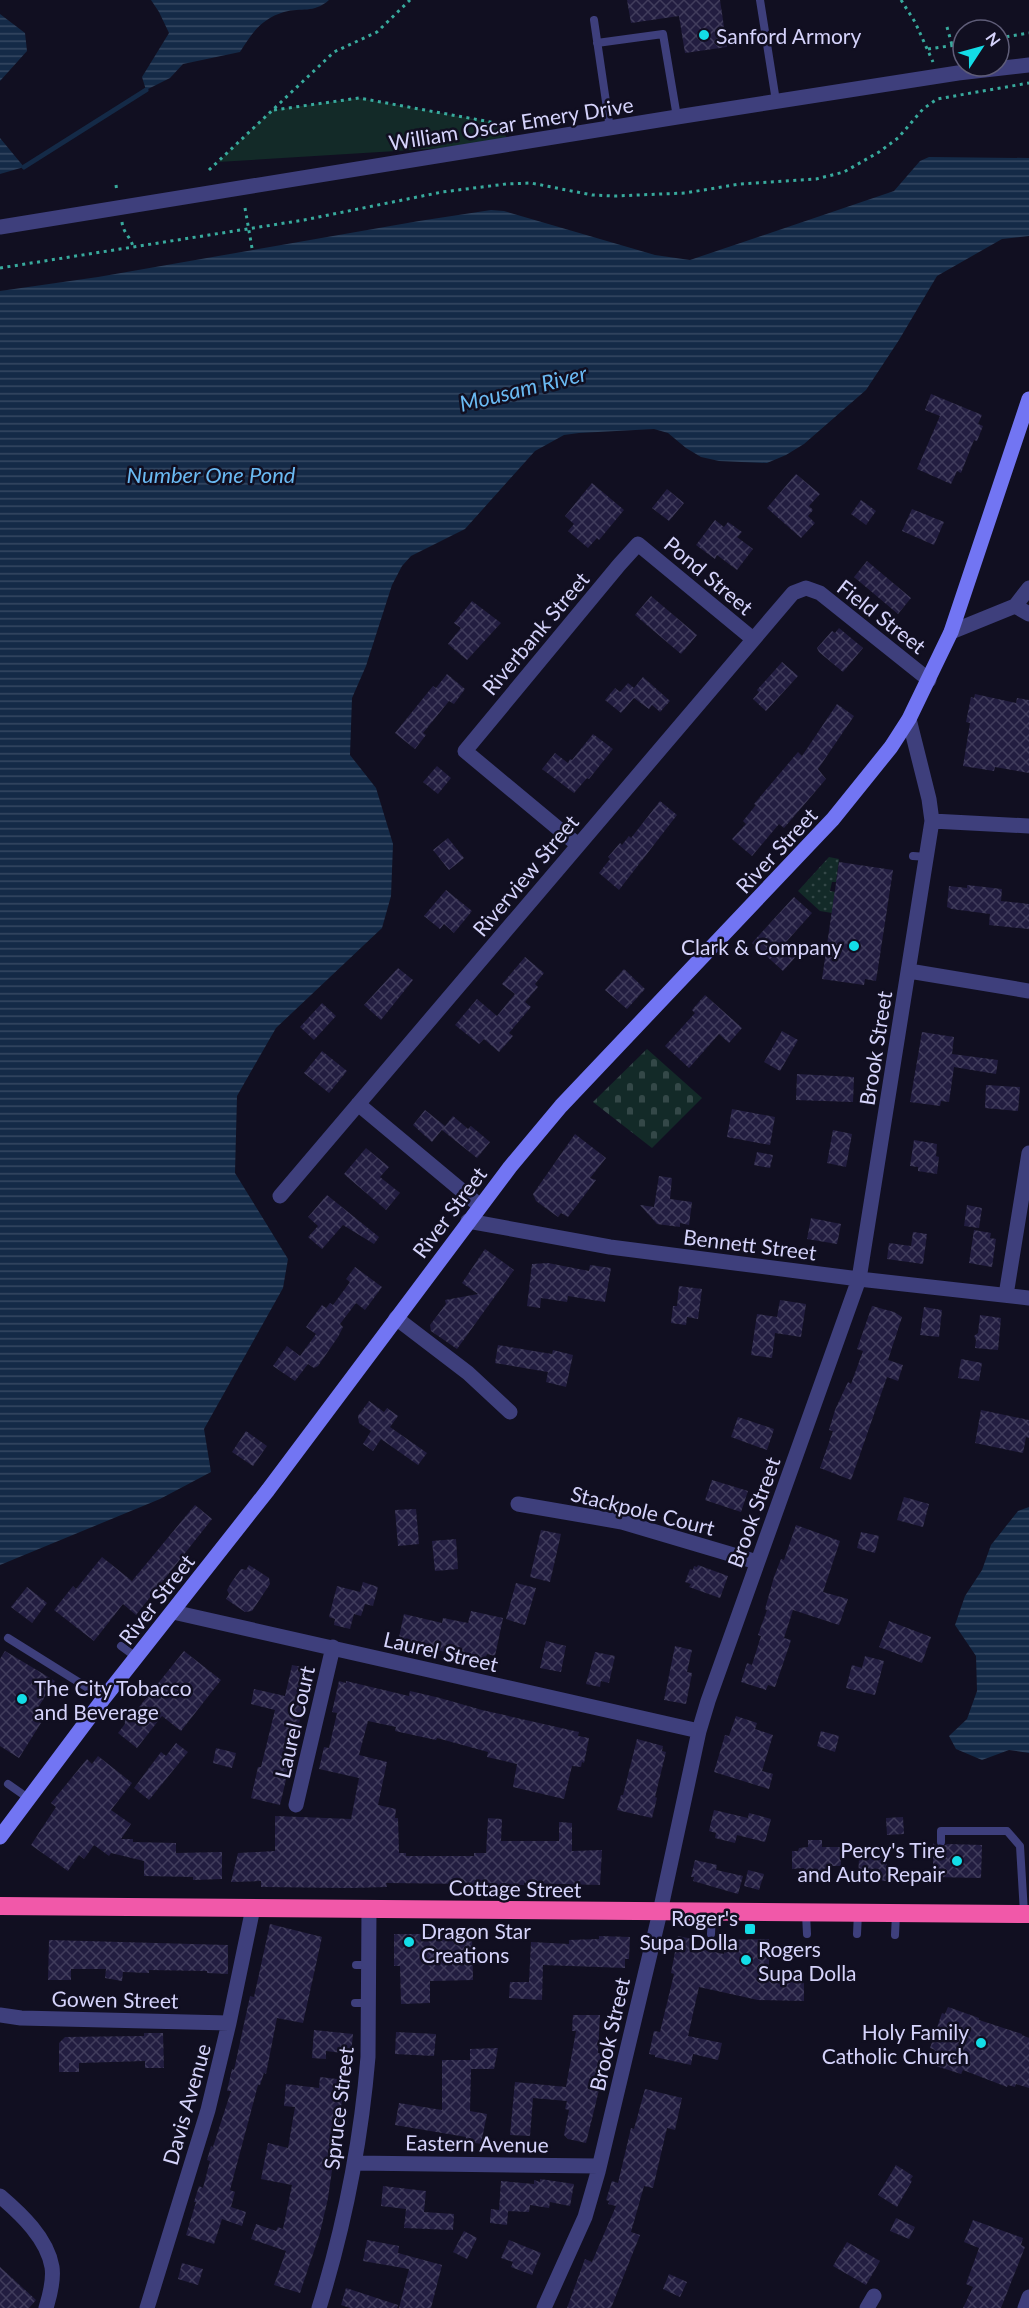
<svg xmlns="http://www.w3.org/2000/svg" width="1029" height="2308" viewBox="0 0 1029 2308" font-family="Lato,sans-serif">
  <defs>
    <pattern id="grass-dots" width="8" height="8" patternUnits="userSpaceOnUse" patternTransform="scale(1.5)"><rect width="8" height="8" fill="#132a28"/><path d="M2 2h.1M6 6h.1" fill="none" stroke="#344848" stroke-width="1.8" stroke-linecap="round"/></pattern>
    <pattern id="cemetery-stones" width="16" height="16" patternUnits="userSpaceOnUse" patternTransform="scale(1.5)"><rect width="16" height="16" fill="#132a28"/><path d="M2 7V4a2 2 0 0 1 4 0v3zM10 15v-3a2 2 0 0 1 4 0v3z" fill="#344848"/></pattern>
    <pattern id="water-rules" width="6" height="5" patternUnits="userSpaceOnUse" patternTransform="scale(1.5)"><rect width="6" height="5" fill="#142a47"/><path d="M0 2.5h6" fill="none" stroke="#354862"/></pattern>
    <pattern id="building-cross-hatch" width="8" height="8" patternUnits="userSpaceOnUse" patternTransform="scale(1.5)"><rect width="8" height="8" fill="#221d40"/><path d="M0 0l8 8M0 8l8-8" fill="none" stroke="#413d5c"/></pattern>
  </defs>
  <rect width="100%" height="100%" fill="#110f21"/>
  <path fill="url(#grass-dots)" d="M829,857L839,859L836,882H832L830,891L835,892L832,913L820,911L798,891Z"/>
  <path fill="url(#cemetery-stones)" d="M647,1049L702,1098L652,1148L593,1102Z"/>
  <path fill="#132a28" d="M359,98L496,123L512,144L218,162L272,110Z"/>
  <path fill="url(#water-rules)" d="M151,0H329C313,14 302,7 284,12C261,19 252,33 240,52L183,64L170,78L146,90L142,77L169,33L159,12Z
    M0,14L25,33L27,51L0,81Z
    M0,138L24,167L0,174Z
    M929,157L1029,158V236L1002,239L937,276L899,340L866,390L804,444L786,455L767,463L719,461L701,457L686,448L668,433L654,429L579,433L564,435L535,451L465,529L411,556L402,566L392,585L366,666L352,698L350,755L376,788L393,844L391,896L382,928L276,1028L237,1096L235,1173L288,1259L283,1288L204,1429L211,1472L160,1499L0,1565V291L98,277L419,221L491,210L504,211L655,255L690,260L894,191L920,161Z
    M1029,1507V1753L1009,1750L982,1760L956,1749L949,1736L967,1719L977,1691L976,1656L955,1625L965,1596L982,1570L991,1545L1018,1511Z"/>
  <g fill="none" stroke-linecap="round" stroke-linejoin="round">
    <path stroke="#142a47" stroke-width="5" d="M24,167L146,90"/>
  </g>
  <path fill="url(#building-cross-hatch)" d="M627,0H720L727,47L685,53L679,16L631,23Z
    M931,394L982,415L978,424L983,426L977,441L974,440L961,473L957,471L951,484L917,469L940,416L925,410Z
    M796,474L820,494L809,506L813,510L808,516L815,523L801,538L767,508Z
    M592,483L624,510L599,540L597,538L588,548L568,531L574,524L565,516Z
    M667,489L684,503L669,521L652,508Z
    M861,500L876,511L866,525L851,514Z
    M912,509L944,522L934,545L902,531Z
    M715,520L724,527L728,522L742,532L737,537L753,549L737,570L717,555L715,559L696,545Z
    M867,561L911,598L898,614L854,577Z
    M651,596L697,635L681,654L635,615Z
    M472,601L501,623L467,660L448,644L461,628L454,623Z
    M839,628L863,648L843,672L819,652L817,648L832,631L835,633Z
    M782,662L798,676L766,711L753,699L759,692L757,690Z
    M447,674L465,689L454,704L449,701L423,733L426,735L415,749L395,733L433,686L436,688Z
    M643,677L670,701L660,712L652,705L649,709L634,698L621,713L605,700L615,688L620,692L628,683L634,688Z
    M975,694L1016,703L1017,698L1029,700V773L995,767L994,771L963,766L970,723L966,722L971,697L974,698Z
    M837,704L854,716L818,769L826,779L784,828L779,824L752,856L732,839L746,824L743,821L756,805L754,804L798,752L802,756Z
    M593,734L613,749L589,779L587,778L574,793L542,769L555,753L568,763L570,759L572,760Z
    M437,766L451,778L438,794L423,782Z
    M660,801L677,815L619,890L599,873L610,859L608,857L620,843L622,845L629,836L631,838Z
    M448,838L464,858L449,870L433,850Z
    M839,862L893,870L876,981L865,979L864,985L822,979Z
    M967,885L1002,889L1001,901L1029,904V929L989,925L990,914L952,909L947,907L949,886L967,888Z
    M446,890L472,911L454,933L444,924L440,929L424,916Z
    M794,897L812,913L786,942L799,953L783,971L752,943Z
    M525,957L544,973L535,984L538,987L525,1002L531,1007L509,1033L513,1036L499,1052L484,1039L479,1044L455,1025L477,999L497,1016L515,994L502,984Z
    M398,968L413,980L381,1020L364,1005Z
    M624,969L645,989L627,1009L605,990Z
    M705,995L742,1028L729,1043L719,1034L689,1068L665,1046L695,1013L692,1010Z
    M322,1003L336,1016L314,1040L300,1027Z
    M782,1031L798,1040L780,1071L764,1062Z
    M922,1032L954,1037L952,1054L998,1060L996,1074L954,1067L949,1102L941,1101L940,1106L910,1102Z
    M322,1051L347,1071L329,1093L304,1073Z
    M797,1074L854,1077L853,1102L796,1100Z
    M986,1085L1020,1087L1018,1111L985,1108Z
    M732,1109L775,1117L770,1145L727,1137Z
    M425,1110L445,1126L432,1142L413,1125Z
    M453,1116L468,1129L471,1126L490,1142L477,1158L442,1130Z
    M833,1130L852,1134L846,1167L827,1163Z
    M575,1134L606,1158L590,1178L596,1180L568,1217L561,1213L558,1217L536,1201L533,1194Z
    M914,1140L937,1144L936,1156L939,1157L937,1174L918,1171V1167L910,1166Z
    M366,1148L389,1167L380,1177L400,1193L386,1210L344,1174Z
    M757,1152L773,1155L770,1168L754,1165Z
    M659,1176L672,1178L670,1199L692,1202L689,1225L680,1223V1227L657,1224L640,1205L654,1207Z
    M327,1195L379,1237L374,1244L343,1225L322,1249L308,1237L318,1226L308,1217Z
    M967,1205L982,1208L979,1228L964,1226Z
    M811,1218L841,1224L837,1244L807,1239Z
    M974,1230L991,1233L990,1238L996,1239L992,1267L969,1263Z
    M913,1232L927,1234L923,1264L887,1259L889,1243L911,1246Z
    M485,1249L514,1270L457,1349L431,1331L430,1325L446,1304L445,1300L478,1294L462,1283Z
    M548,1263L589,1271L590,1265L611,1268L605,1302L568,1296L567,1302L541,1298L540,1308L527,1306L532,1264Z
    M355,1267L382,1287L365,1310L356,1303L340,1324L343,1327L338,1337L318,1366L314,1368L308,1364L295,1381L273,1366L287,1346L300,1356L316,1334L306,1327L322,1305L326,1308L330,1303L333,1305L350,1282L346,1279Z
    M679,1286L702,1289L698,1319L687,1317L686,1325L671,1323L673,1306H677Z
    M780,1300L806,1304L801,1337L775,1333L772,1358L751,1355L757,1314L777,1317Z
    M872,1306L894,1312L902,1317L888,1360L903,1365L898,1381L887,1377L851,1480L820,1468L833,1431L829,1430L835,1410L848,1382L851,1384L863,1351L857,1349Z
    M924,1307L942,1310L939,1337L920,1335Z
    M980,1315L1001,1318L998,1350L975,1348L976,1340L974,1336L978,1333Z
    M498,1345L552,1354L553,1350L573,1355L566,1387L546,1382L548,1372L495,1363Z
    M961,1359L982,1363L979,1381L958,1378Z
    M369,1401L384,1412L387,1408L398,1416L390,1427L427,1453L418,1465L381,1439L373,1451L363,1444L371,1431L359,1423L358,1416Z
    M981,1410L1029,1420V1438L1026,1437L1023,1453L975,1443Z
    M738,1417L774,1429L767,1450L731,1437Z
    M246,1431L267,1446L253,1466L232,1452Z
    M712,1480L748,1491L741,1512L705,1500Z
    M904,1497L929,1504L923,1527L897,1520Z
    M195,1505L212,1519L136,1615L123,1604L94,1641L54,1610L73,1586L76,1589L102,1557L132,1581Z
    M416,1509L419,1544L398,1546L395,1510Z
    M796,1525L840,1541L823,1592L848,1599L839,1625L793,1610L784,1638L791,1640L785,1658L775,1687L768,1685L766,1690L741,1682L747,1663L752,1665L761,1636L758,1635L767,1610L765,1609L774,1577L781,1559L784,1560Z
    M541,1530L561,1534L550,1582L530,1577Z
    M861,1532L879,1536L875,1553L857,1548Z
    M456,1539L458,1569L435,1571L432,1541Z
    M249,1565L269,1578L270,1584L252,1611L245,1612L226,1599L229,1594L227,1590L231,1583L241,1569L246,1570Z
    M698,1565L728,1576L720,1598L689,1587L691,1584L685,1582L690,1569L693,1570L694,1566L697,1567Z
    M363,1582L378,1587L373,1606L365,1604L361,1616L354,1614L350,1629L334,1625L335,1619L329,1617L337,1586L360,1592Z
    M516,1583L536,1588L525,1625L506,1619Z
    M27,1587L47,1603L32,1623L11,1607Z
    M471,1611L503,1618L495,1656L487,1654L485,1660L398,1642L404,1614L442,1623L443,1618L468,1623Z
    M889,1621L931,1637L922,1663L879,1647Z
    M546,1641L566,1646L561,1672L540,1668Z
    M675,1646L692,1650L687,1672L692,1673L686,1704L664,1700Z
    M5,1651L55,1681L32,1717L41,1723L19,1758L0,1746V1659Z
    M184,1651L221,1680L181,1731L162,1716L137,1748L118,1733L125,1724L123,1711L131,1717Z
    M595,1652L615,1656L609,1683L601,1681L600,1687L586,1684Z
    M865,1656L884,1661L875,1695L846,1688L852,1665L862,1668Z
    M292,1665L312,1669L280,1805L251,1798L258,1767H261L275,1710L251,1704L254,1689L285,1696Z
    M339,1681L346,1683V1681L409,1696L410,1691L440,1698L482,1710L579,1732L578,1736L589,1738L584,1763L582,1762L581,1767L572,1766L564,1799L513,1787L517,1764L487,1757L488,1752L437,1738L436,1740L395,1731L396,1727L368,1721L359,1755L387,1762L378,1805L396,1809L395,1818H398L399,1853H406V1856H474V1853H486L488,1818L502,1819L501,1841H559V1822L572,1823V1851L602,1850L600,1885L524,1883V1885H489V1889H469V1884L386,1883L387,1887L351,1888L261,1887V1881L231,1882L238,1853L275,1851V1816L351,1819L359,1778L319,1769L324,1747L329,1748L337,1713L332,1712Z
    M736,1716L757,1723L755,1729L773,1735L762,1771L773,1774L769,1789L714,1772L725,1735L729,1736Z
    M821,1731L839,1736L835,1752L817,1746Z
    M637,1739L663,1746L662,1751L666,1752L655,1797L657,1798L652,1818L617,1810L621,1795H623Z
    M176,1743L188,1752L149,1800L134,1788L161,1752L166,1756Z
    M216,1748L236,1753L232,1768L213,1763Z
    M98,1756L132,1783L111,1810L131,1824L121,1839H133V1842L176,1843V1853L222,1852V1879L193,1880V1877L144,1876V1861L111,1853L109,1856L94,1845L84,1859L79,1855L68,1871L31,1845L56,1807L51,1803L87,1759L92,1764Z
    M714,1810L748,1818L749,1813L771,1819L765,1842L737,1835L735,1843L715,1838L716,1833L709,1831Z
    M903,1817L904,1834L887,1835L886,1818Z
    M808,1840H822V1847H840L841,1866H826V1877L804,1878V1868L792,1869V1851H798L799,1848L808,1847Z
    M933,1843L940,1848L947,1844L982,1845L981,1878L933,1877Z
    M859,1857L887,1858V1881L858,1880Z
    M695,1860L717,1865L716,1870L743,1876L738,1894L693,1881L694,1877H691Z
    M748,1870L764,1874L759,1890L744,1886Z
    M270,1924L322,1937L303,2023L277,2018L266,2074L264,2073L260,2085H258L230,2190L235,2192L231,2207L246,2212L242,2226L222,2219L214,2244L186,2235L196,2202H194L199,2186L203,2188L210,2161L207,2160L211,2146L213,2147L231,2091H227L232,2069L234,2070L250,1996L254,1997Z
    M394,1934H429V1937L472,1936L473,1980L430,1981V2003L401,2004L400,1966H394Z
    M599,1936L630,1937L629,1959H625V1968L543,1965L542,2000L509,1998L510,1982H529L531,1942L569,1944V1940L599,1939Z
    M678,1936L693,1939L691,1947L724,1954L726,1940L769,1939V1978H804V2001L758,2000L699,1987L688,2036L722,2043L718,2060L693,2054L691,2065L655,2057V2055L649,2054L654,2031L660,2032L674,1974L671,1973Z
    M49,1940L228,1945V1974L207,1973V1971L149,1970V1973L123,1972L122,1981L105,1978L106,1969H71V1980H48Z
    M948,2007L979,2018V2020L1022,2034V2035L1029,2038V2088L1016,2084L1015,2087L1008,2085L1007,2087L963,2070L961,2074L930,2064L935,2050L930,2048L942,2013L945,2014Z
    M573,2015H600L598,2053L604,2054L599,2082H601L586,2143L568,2139L564,2135L569,2110L565,2109L567,2101L533,2098L530,2136L510,2135L515,2082L566,2087L576,2031H572Z
    M314,2030L353,2034L351,2054L326,2051V2059L312,2058Z
    M396,2032L436,2034L434,2056L395,2054Z
    M144,2033H163L164,2068H145V2061L79,2063V2072H59V2043L65,2037L144,2036Z
    M498,2048L494,2069H471L470,2111L487,2114L481,2144L465,2141L466,2137L395,2125L399,2103L442,2110V2060H470V2049Z
    M320,2077L345,2080L328,2198L320,2233L300,2293L274,2285L286,2251L251,2239L256,2224L276,2231L278,2227L283,2229L292,2185L261,2179L268,2143L288,2148L295,2107L284,2106L286,2084L319,2088Z
    M645,2089L682,2098L675,2130L667,2128L653,2188L644,2186L631,2232L640,2235L611,2308H567L585,2259L592,2262L616,2206L608,2204L609,2201L606,2200L612,2181L618,2183L631,2128L634,2129Z
    M896,2165L913,2176L910,2180L912,2181L897,2207L878,2195Z
    M540,2179L574,2184L570,2206L550,2202L549,2208L530,2205L529,2212L506,2211H508L507,2225L490,2223L491,2209L499,2210L501,2181L534,2184V2180L540,2182Z
    M383,2186L426,2191L424,2212L454,2214L453,2230L404,2228L406,2209L381,2206Z
    M896,2218L915,2227L909,2239L890,2231Z
    M973,2220L1023,2238L1021,2245L1025,2247L1001,2308H963L973,2287L966,2284L979,2248L964,2242Z
    M464,2231L477,2238L467,2259L453,2252Z
    M367,2240L399,2246L398,2253L442,2265L431,2308H399L409,2269L363,2261Z
    M509,2240L541,2253L532,2275L511,2267L513,2262L501,2258Z
    M847,2242L880,2261L866,2285L833,2266Z
    M182,2263L203,2269L198,2285L178,2279Z
    M0,2267L36,2300L29,2308H0Z
    M669,2274L687,2282L680,2297L663,2289Z
    M346,2288L398,2305L397,2308H350L341,2305Z"/>
  <g fill="none" stroke-linecap="round" stroke-linejoin="round">
    <path stroke="#38aa9d" stroke-width="3" stroke-dasharray="3 4.5" stroke-linecap="butt" d="M901,0L915,22L933,62
      M947,27L952,45
      M999,38L1029,33
      M928,49L963,44
      M274,110L359,98L496,123
      M209,170L334,52L377,32L410,0
      M116,185L117,192
      M245,208L252,248
      M122,222C123,233 131,237 133,247
      M0,268L304,220L442,192L506,184L531,183L592,195L615,196L685,193L740,184L816,179L844,172L879,152L898,138L923,109L937,99L1029,83"/>
    <path stroke="#3e3f7c" stroke-width="8" d="M760,0L776,101
      M594,20L610,129
      M597,43L663,34L677,117
      M913,856L927,857
      M8,1638L104,1698
      M121,1646L136,1657
      M8,1784L28,1798
      M941,1842V1831H1007L1020,1846L1024,1913
      M806,1914L807,1934
      M711,1934L712,1912
      M857,1934L858,1913
      M895,1935L896,1914
      M356,1965H369
      M355,2003H368"/>
    <path stroke="#3e3f7c" stroke-width="15" d="M0,227L677,117L958,73L1029,65
      M1015,606L1029,614
      M951,632L1015,606L1029,588
      M932,821L1029,826
      M578,845L465,751L619,565L638,544L753,639
      M909,971L1029,991
      M358,1104L479,1205
      M280,1196L793,593L806,588L820,593L929,680
      M468,1221L610,1247L859,1279L1029,1298
      M1006,1295L1029,1153
      M396,1318L468,1373L510,1412
      M518,1504L622,1522L757,1562
      M173,1612L699,1731
      M296,1805L333,1647
      M0,2015L21,2018L229,2023
      M354,2163L599,2166
      M0,2196C21,2214 47,2238 52,2267C54,2280 50,2295 46,2308
      M147,2308L208,2110L229,2023L253,1908
      M319,2308C344,2227 361,2142 368,2057L369,1909
      M544,2308L585,2217L598,2172L660,1912L699,1731L708,1701L859,1279L932,821L929,799L909,719
      M867,2308L874,2296
      M1025,2308L1029,2297"/>
    <path stroke="#7275f3" stroke-width="15" d="M0,1837L104,1698L268,1490L510,1167L561,1106L833,819L891,747L909,719L951,632L1029,399"/>
    <path stroke="#f158a9" stroke-width="18" d="M0,1906L1029,1914"/>
  </g>
  <g fill="#13dde7" stroke="#110f21" stroke-width="2">
    <circle cx="704" cy="35" r="6"/>
    <circle cx="854" cy="946" r="6"/>
    <circle cx="22" cy="1699" r="6"/>
    <circle cx="957" cy="1861" r="6"/>
    <rect x="744" y="1923" width="12" height="12" rx="3"/>
    <circle cx="409" cy="1942" r="6"/>
    <circle cx="746" cy="1960" r="6"/>
    <circle cx="981" cy="2043" r="6"/>
  </g>
  <g text-anchor="middle" dominant-baseline="central" stroke-width="5" stroke-linejoin="round" paint-order="stroke">
    <g font-size="21" fill="#d5d3fb" stroke="#110f21" text-anchor="start">
      <text x="716" y="35">Sanford Armory</text>
      <text x="842" y="946" text-anchor="end">Clark &amp; Company</text>
      <text x="34" y="1687">The City Tobacco<tspan x="34" dy="24">and Beverage</tspan></text>
      <text x="945" y="1849" text-anchor="end">Percy's Tire<tspan x="945" dy="24">and Auto Repair</tspan></text>
      <text x="738" y="1917" text-anchor="end">Roger's<tspan x="738" dy="24">Supa Dolla</tspan></text>
      <text x="421" y="1930">Dragon Star<tspan x="421" dy="24">Creations</tspan></text>
      <text x="758" y="1948">Rogers<tspan x="758" dy="24">Supa Dolla</tspan></text>
      <text x="969" y="2031" text-anchor="end">Holy Family<tspan x="969" dy="24">Catholic Church</tspan></text>
    </g>
    <g font-size="21" fill="#d5d3fb" stroke="#110f21">
      <text transform="translate(511 123) rotate(-9)">William Oscar Emery Drive</text>
      <text transform="translate(709 575) rotate(40)">Pond Street</text>
      <text transform="translate(882 616) rotate(38)">Field Street</text>
      <text transform="translate(535 633) rotate(-50)">Riverbank Street</text>
      <text transform="translate(776 850) rotate(-47)">River Street</text>
      <text transform="translate(525 875) rotate(-50)">Riverview Street</text>
      <text transform="translate(875 1048) rotate(-81)">Brook Street</text>
      <text transform="translate(449 1212) rotate(-53)">River Street</text>
      <text transform="translate(750 1244) rotate(7)">Bennett Street</text>
      <text transform="translate(643 1510) rotate(14)">Stackpole Court</text>
      <text transform="translate(753 1512) rotate(-70)">Brook Street</text>
      <text transform="translate(156 1599) rotate(-52)">River Street</text>
      <text transform="translate(441 1651) rotate(13)">Laurel Street</text>
      <text transform="translate(294 1722) rotate(-77)">Laurel Court</text>
      <text transform="translate(515 1888) rotate(1)">Cottage Street</text>
      <text transform="translate(115 1999) rotate(1)">Gowen Street</text>
      <text transform="translate(609 2034) rotate(-77)">Brook Street</text>
      <text transform="translate(186 2104) rotate(-74)">Davis Avenue</text>
      <text transform="translate(338 2108) rotate(-83)">Spruce Street</text>
      <text transform="translate(477 2143) rotate(1)">Eastern Avenue</text>
    </g>
    <g font-size="22" font-style="italic" fill="#6abaf3" stroke="#110f21">
      <text transform="translate(523 388) rotate(-14)">Mousam River</text>
      <text x="211" y="474">Number One Pond</text>
    </g>
  </g>
  <g transform="translate(981 48) rotate(54)"><circle r="28" fill="#110f21" stroke="#5f5d78" stroke-width="1.5"/>
  <path d="M0-4.5L10 22L0 15L-10 22Z" fill="#13dde7"/>
  <text y="-9" font-size="16" font-weight="bold" text-anchor="middle" fill="#d5d3fb">N</text>
  </g>
</svg>
